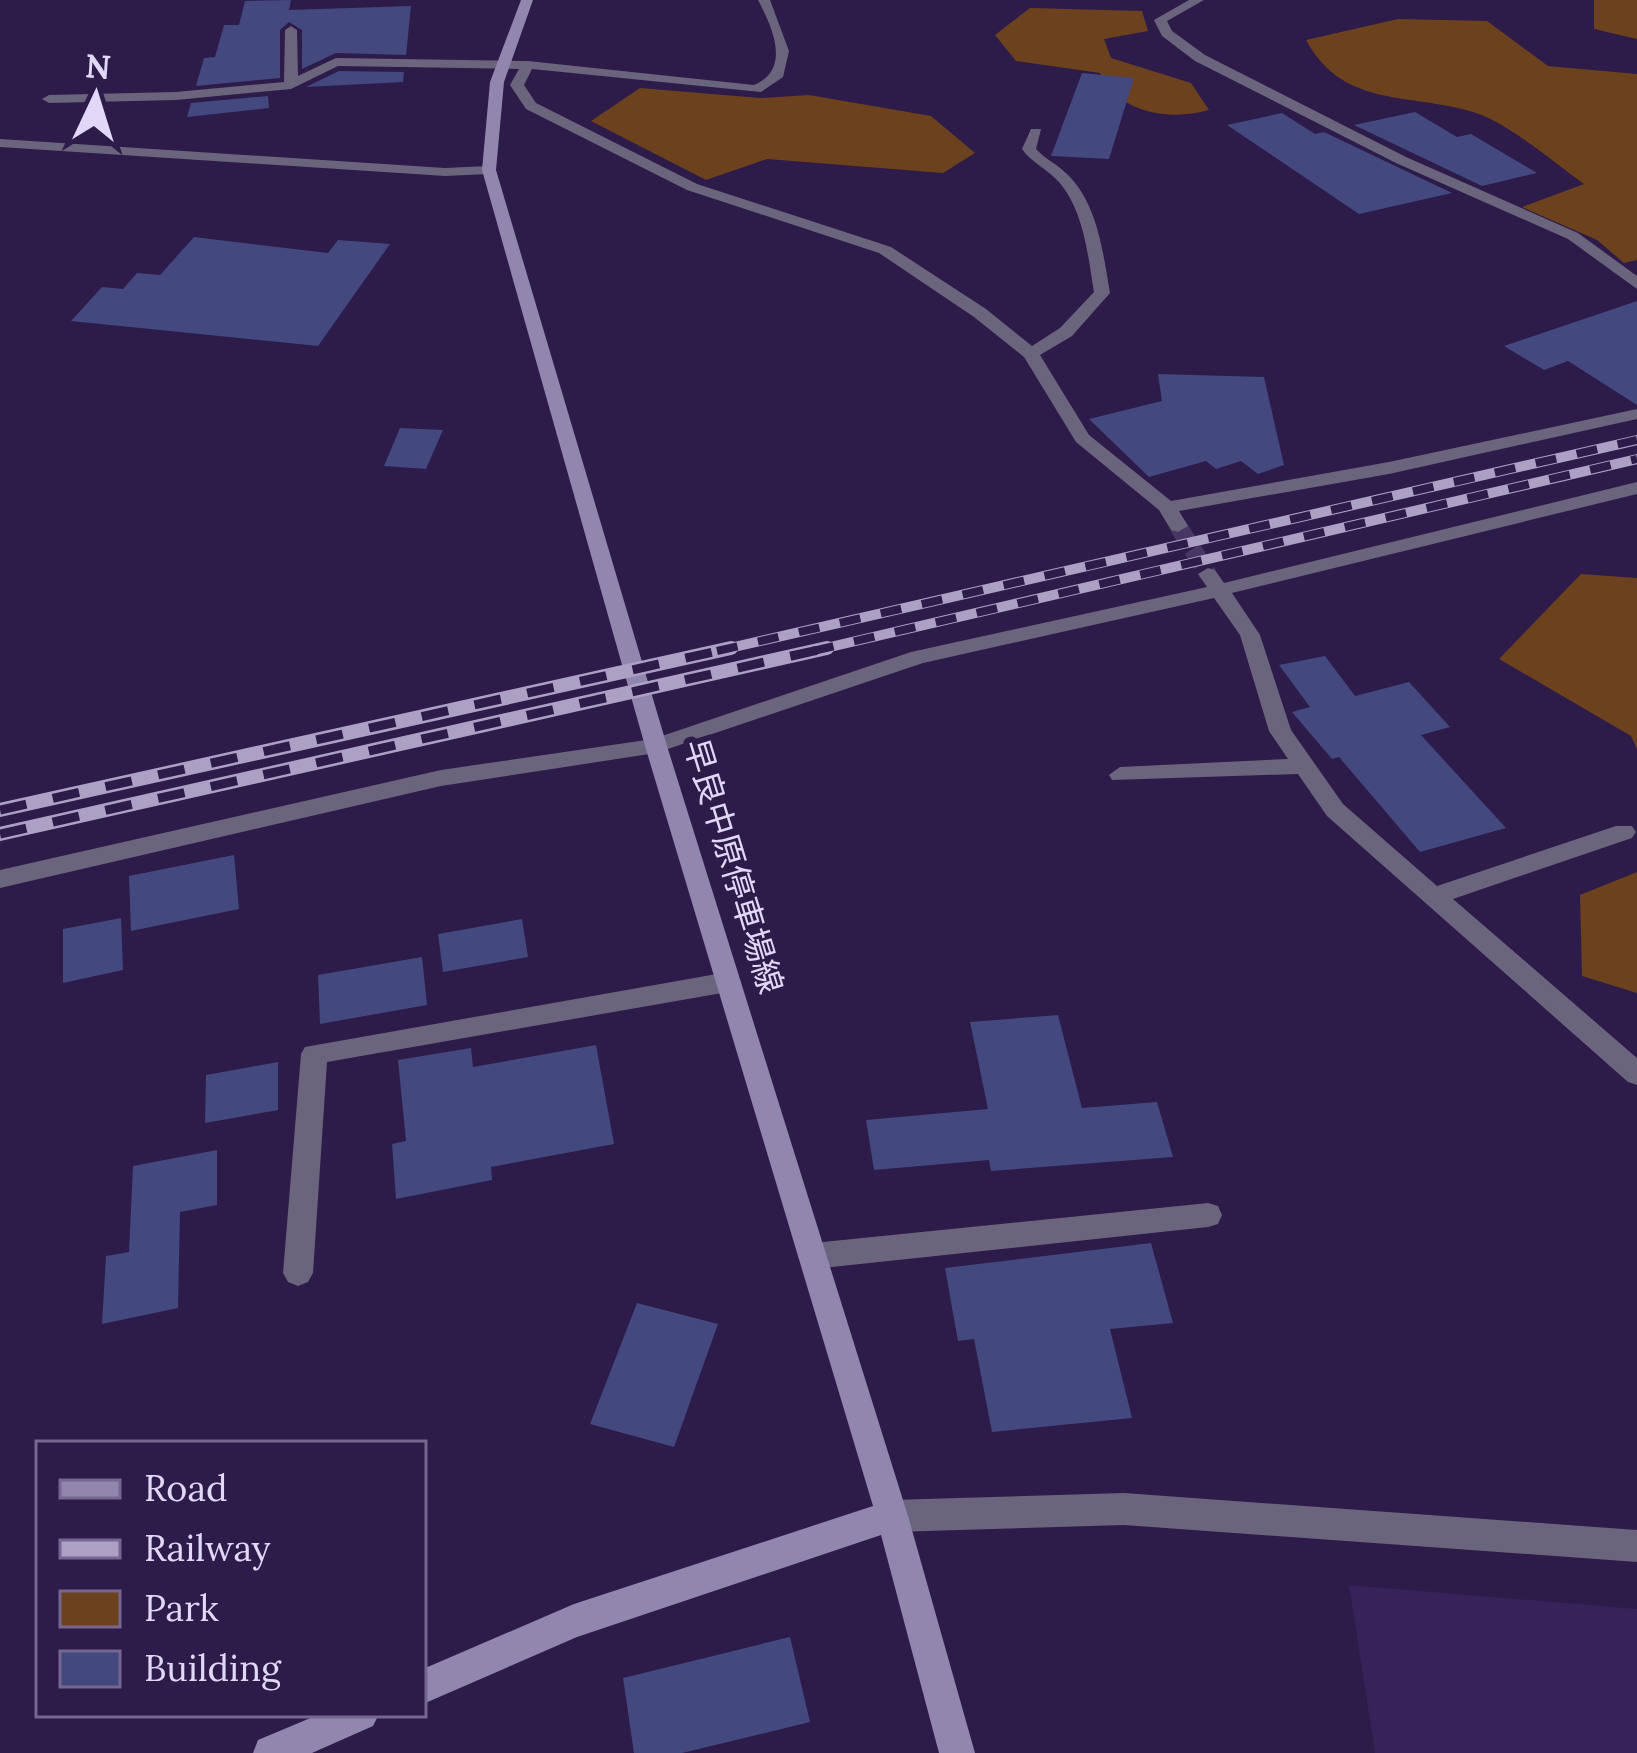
<svg xmlns="http://www.w3.org/2000/svg" width="1637" height="1753" viewBox="0 0 1637 1753" font-family="Lora,'Noto Sans JP',serif">
  <rect width="100%" height="100%" fill="#2d1b4a"/>
  <path fill="#372359" d="M1349,1585L1637,1609V1753H1375Z"/>
  <path fill="#6c411d" d="M1594,0H1637V39L1594,29Z
    M1030,8L1142,11L1148,31L1104,39L1111,58L1191,83L1209,110C1169,121 1120,114 1100,73L1016,61L995,35Z
    M1398,19L1487,21L1548,66L1637,74V260L1624,263L1597,240L1522,207L1584,184C1556,164 1508,123 1476,113C1412,92 1344,110 1306,40Z
    M640,88L760,98L809,95L931,116L975,153L943,173L767,159L706,180L591,121Z
    M1581,574L1637,578V749L1631,736L1499,659Z
    M1637,872V993L1582,976L1580,895Z"/>
  <path fill="#43487e" d="M291,0L289,10L411,6L406,55L336,53L302,69V30L289,22L280,30V78L196,86L204,58L215,57L224,25H239L245,1Z
    M339,71L404,72L403,82L306,87Z
    M1082,73L1134,78L1109,159L1051,156Z
    M268,96L269,108L187,117L191,103Z
    M1415,112L1457,137L1471,134L1537,173L1482,186L1354,125Z
    M1282,113L1315,134L1324,132L1452,193L1359,214L1227,125Z
    M194,237L328,253L338,240L390,244L318,346L71,321L102,287L123,289L137,273L160,275Z
    M1637,301V405L1568,361L1544,370L1504,346Z
    M1158,374L1264,377L1284,465L1258,474L1241,461L1216,469L1206,461L1149,477L1089,419L1162,401Z
    M400,428L443,430L426,469L384,466Z
    M1325,656L1355,696L1409,682L1450,727L1421,735L1506,828L1420,852L1339,757L1332,759L1292,712L1310,707L1279,665Z
    M234,855L239,909L131,931L129,876Z
    M121,918L123,970L63,983V929Z
    M522,919L528,957L443,972L438,934Z
    M422,957L427,1005L320,1024L318,975Z
    M1058,1015L1082,1108L1157,1102L1173,1157L991,1171L989,1160L874,1170L866,1120L988,1109L970,1022Z
    M596,1045L614,1144L491,1167L492,1180L396,1199L392,1144L406,1141L398,1060L471,1048L473,1067Z
    M278,1062V1110L205,1123L206,1075Z
    M217,1150V1205L180,1212L178,1308L102,1324L106,1256L129,1252L133,1166Z
    M1151,1243L1173,1323L1110,1329L1132,1418L992,1432L974,1339L958,1341L945,1268Z
    M637,1303L718,1324L674,1447L590,1424Z
    M790,1637L810,1722L682,1753H634L623,1678Z"/>
  <g fill="none" stroke-linecap="round" stroke-linejoin="round">
    <path stroke="#483764" stroke-width="18" stroke-dasharray="18 9" stroke-linecap="butt" d="M1178,526L1208,574"/>
    <path fill="#6b647d" fill-rule="evenodd" d="M758,0H770L789,51L783,77L761,92L532,69L524,85L536,103L697,184L891,247L986,309L1032,346L1060,328L1094,292C1088,256 1084,210 1058,181C1047,169 1032,163 1022,149L1031,129H1041L1036,149C1045,159 1057,164 1067,174C1098,204 1103,253 1110,293L1072,336L1040,355L1089,435L1171,501L1389,462L1637,409V419L1389,474L1179,511L1188,526L1178,532L1171,530L1159,510L1076,442L1024,357L974,317L879,253L687,190L526,109L510,85L519,69L338,66L291,89L176,100L49,103L42,99L49,95L176,92L284,82L285,30L291,26L297,30L298,76L336,58L528,61L754,85C792,69 772,27 758,0Z
      M1189,0H1204L1167,21L1172,31L1205,55L1406,157L1578,233L1637,276V289L1568,239L1396,163L1195,61L1162,36L1154,20Z
      M0,139L445,168L489,166L496,170L489,174L445,176L0,147Z
      M1637,482V494L1232,593L1260,635L1291,730L1343,804L1437,886L1616,826H1632L1636,832L1632,838L1453,899L1637,1058V1085L1628,1082L1327,816L1298,774L1112,780L1109,775L1120,767L1288,759L1269,731L1240,635L1214,598L923,663L656,753L441,786L0,888V870L441,770L653,739L911,652L1207,587L1198,574L1208,568L1215,570L1224,583Z
      M728,972L737,975L741,982L737,989L728,992L327,1062L313,1273L308,1282L298,1286L288,1282L283,1273L301,1054L305,1047Z
      M1208,1203L1218,1206L1222,1215L1218,1224L1208,1227L813,1269L803,1265L798,1256L803,1247L813,1243Z
      M1124,1493L1637,1530V1562L1124,1525L892,1532L881,1527L876,1516L881,1505L892,1500Z"/>
    <path fill="#9186ae" fill-rule="evenodd" d="M521,0H533L504,82L496,170L667,746L908,1516L975,1753H939L881,1535L577,1637L423,1704V1669L574,1604L873,1506L645,746L482,170L490,82Z
      M320,1714H379L373,1726L312,1753H253L258,1740Z"/>
    <g stroke="#aca1c4" stroke-width="10">
      <path id="rail-far1" d="M717,651L1637,440
        M813,651L1637,459"/>
    </g>
    <g stroke="#aca1c4" stroke-width="14">
      <path id="rail" d="M0,810L731,648
        M0,834L827,648"/>
    </g>
    <use href="#rail-far1" stroke="#2d1b4a" stroke-width="8" stroke-dasharray="21" stroke-linecap="butt"/>
    <use href="#rail" stroke="#2d1b4a" stroke-width="9" stroke-dasharray="27" stroke-linecap="butt"/>
  </g>
  <g text-anchor="middle" dominant-baseline="central" stroke-width="12" stroke-linejoin="round" paint-order="stroke">
    <g font-size="33" fill="#e0d8f6" stroke="#2d1b4a">
      <text transform="translate(734 866) rotate(73)">早良中原停車場線</text>
    </g>
  </g>
  <rect x="36" y="1441" width="390" height="276" fill="#2d1b4a" stroke="#75678f" stroke-width="3"/>
  <rect x="60" y="1480" width="60" height="18" fill="#9186ae" stroke="#75678f" stroke-width="3"/>
  <text x="144" y="1501" font-size="36" fill="#e0d8f6">Road</text>
  <rect x="60" y="1540" width="60" height="18" fill="#aca1c4" stroke="#75678f" stroke-width="3"/>
  <text x="144" y="1561" font-size="36" fill="#e0d8f6">Railway</text>
  <rect x="60" y="1591" width="60" height="36" fill="#6c411d" stroke="#75678f" stroke-width="3"/>
  <text x="144" y="1621" font-size="36" fill="#e0d8f6">Park</text>
  <rect x="60" y="1651" width="60" height="36" fill="#43487e" stroke="#75678f" stroke-width="3"/>
  <text x="144" y="1681" font-size="36" fill="#e0d8f6">Building</text>
  <g transform="translate(96 96) rotate(4)" stroke="#2d1b4a" stroke-width="9" paint-order="stroke">
  <path d="M0-9L21 45L0 30L-21 45Z" fill="#e0d8f6"/>
  <text y="-18" font-size="33" font-weight="bold" text-anchor="middle" fill="#e0d8f6">N</text>
  </g>
</svg>
